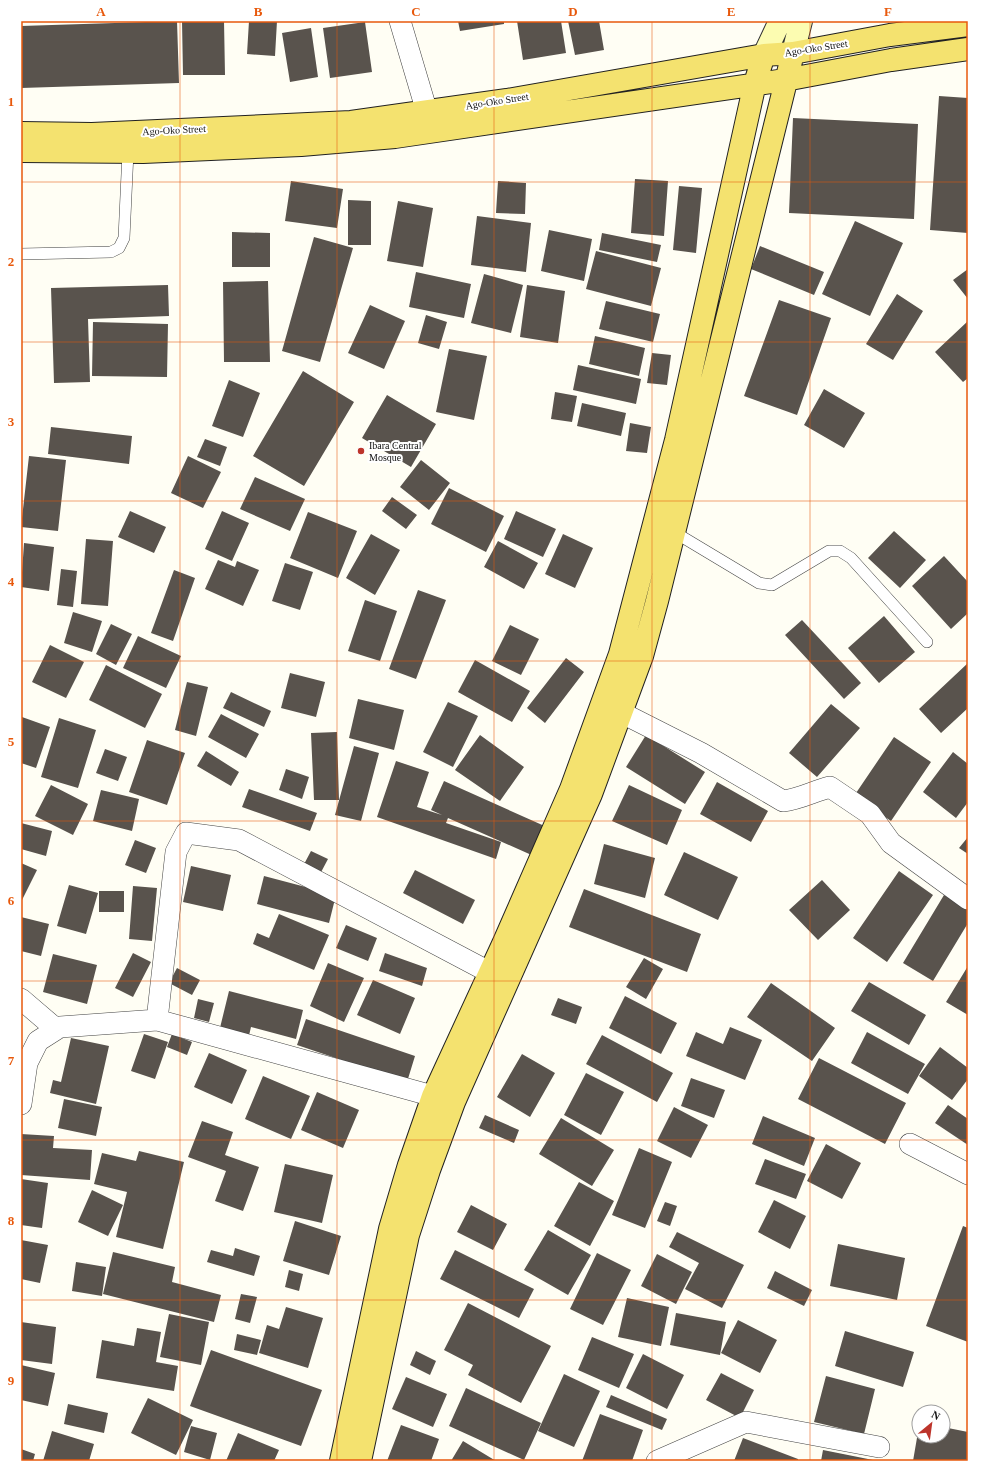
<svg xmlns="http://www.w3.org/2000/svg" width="989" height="1482" viewBox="0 0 989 1482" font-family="Georgia,serif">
  <rect width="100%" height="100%" fill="#fffef4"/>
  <path fill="#59534d" d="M177,21L179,83L21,88V26Z
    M182,21H224L225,75H183Z
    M249,21H277L275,56L247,54Z
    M458,21H504V24L460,31Z
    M517,21H561L566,53L523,60Z
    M568,21H599L604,50L575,55Z
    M365,22L372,72L330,78L323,28Z
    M311,28L318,77L290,82L282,33Z
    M939,96L968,98V233L930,230Z
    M793,118L918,124L914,219L789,213Z
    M635,179L668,181L664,236L631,233Z
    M291,181L343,189L337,228L285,221Z
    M498,181L526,183L525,214L496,213Z
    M679,186L702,188L696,253L673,250Z
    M348,200L371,201V245H348Z
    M398,201L433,208L423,267L387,261Z
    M477,216L531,223L526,272L471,265Z
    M855,221L903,243L870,316L822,294Z
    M549,230L592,239L584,281L541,271Z
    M232,232L270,233V267H232Z
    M602,233L661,245L657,262L599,250Z
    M314,237L353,248L320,362L282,351Z
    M760,246L824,272L814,295L751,269Z
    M596,251L661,268L651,306L586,289Z
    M968,269V299L953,280Z
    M416,272L471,284L464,318L409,307Z
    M484,274L523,285L511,333L471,323Z
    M268,281L270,362H224L223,282Z
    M168,285L169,316L88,319L90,382L54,383L51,288Z
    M527,285L565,291L558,343L520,337Z
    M897,294L923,311L893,360L866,344Z
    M779,300L831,318L797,415L744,396Z
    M606,301L660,314L653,342L599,329Z
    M370,305L405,321L384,369L348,353Z
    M426,315L447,322L439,349L418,343Z
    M968,321V378L963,382L935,352Z
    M93,322L168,324L167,377L92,376Z
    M595,336L645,348L639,376L589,364Z
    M449,349L487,356L474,420L436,412Z
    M652,353L671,355L667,385L647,383Z
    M578,365L641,379L636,404L573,390Z
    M303,371L354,402L304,486L253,456Z
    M229,380L260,393L243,437L212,426Z
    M824,389L865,413L844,448L804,425Z
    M555,392L577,396L572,422L551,419Z
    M387,395L436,424L411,467L362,438Z
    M582,403L626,413L621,436L577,426Z
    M630,423L651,427L647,453L626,451Z
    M51,427L132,436L129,464L48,454Z
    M205,439L227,447L220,466L197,457Z
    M29,456L66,460L58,531L21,527Z
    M188,456L221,472L203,508L171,493Z
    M421,460L450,483L429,510L400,487Z
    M255,477L305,499L290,531L240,509Z
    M449,488L504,516L486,552L431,524Z
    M392,497L417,515L406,529L382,511Z
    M130,511L166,527L154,553L118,537Z
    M222,511L249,523L232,561L205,549Z
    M516,511L556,529L543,557L504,539Z
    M308,512L357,531L338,578L290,558Z
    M894,531L926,560L900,588L868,558Z
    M371,534L400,550L375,595L346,578Z
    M563,534L593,548L575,588L545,574Z
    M86,539L113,541L108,606L81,604Z
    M498,541L538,563L524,589L484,567Z
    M24,543L54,547L49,591L21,587Z
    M944,556L968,582V613L951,629L912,586Z
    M218,560L235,567L237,561L259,570L243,606L205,589Z
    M285,563L313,572L300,610L272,601Z
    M61,569L77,571L73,607L57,605Z
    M174,570L195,578L173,641L151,633Z
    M418,590L446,600L416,679L389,669Z
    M365,600L397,611L380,661L348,651Z
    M73,612L102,621L92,652L64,643Z
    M884,616L915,652L879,683L848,648Z
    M802,620L861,683L844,699L785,635Z
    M111,624L132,634L116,665L96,654Z
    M510,625L539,639L521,675L492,661Z
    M138,636L181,656L166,688L123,668Z
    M50,645L84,662L66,698L32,682Z
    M566,658L584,672L545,723L527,708Z
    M475,660L530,691L512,722L458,692Z
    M968,663V708L941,733L919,709Z
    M106,665L162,694L145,728L89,700Z
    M290,673L325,682L316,717L281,708Z
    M187,682L208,687L196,736L175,730Z
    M231,692L271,711L264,727L223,708Z
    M358,699L404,710L394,750L349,738Z
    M448,702L478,716L453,767L423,752Z
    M831,704L860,728L817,777L789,753Z
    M221,714L259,734L246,758L208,737Z
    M22,717L50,727L36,768L21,763Z
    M59,718L96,730L78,788L41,777Z
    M337,732L339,800H314L311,733Z
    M480,735L524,767L500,801L455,770Z
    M646,735L705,772L685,804L626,767Z
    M894,737L931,762L891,821L854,796Z
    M147,740L185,753L167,805L129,792Z
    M354,746L379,753L361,821L335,815Z
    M105,749L127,757L118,781L96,773Z
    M206,751L239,772L231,786L197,766Z
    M953,752L968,764V802L956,818L923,792Z
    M396,761L429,772L417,807L442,815L431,810L444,781L549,828L536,857L448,818L446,823L501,842L496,859L377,817Z
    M286,769L309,777L302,799L279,790Z
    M717,782L768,811L751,842L700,814Z
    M51,785L88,804L73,835L35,816Z
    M629,785L682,810L667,845L612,821Z
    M249,789L317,813L310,831L242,807Z
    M101,790L139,799L132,831L93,821Z
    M21,823L52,831L46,856L21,849Z
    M968,837V854L959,848Z
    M135,840L156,848L146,873L125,865Z
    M604,844L655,858L645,898L594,884Z
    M311,851L328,859L319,876L302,868Z
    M684,852L738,877L718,920L664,895Z
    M21,863L37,870L22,900L21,899Z
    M191,866L231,875L223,911L183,902Z
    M415,870L475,900L463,924L403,893Z
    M899,871L933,895L887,962L853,938Z
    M264,876L336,895L329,923L257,904Z
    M822,880L850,910L818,940L789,910Z
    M69,885L98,893L86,934L57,926Z
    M133,886L157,888L152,941L129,939Z
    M584,889L701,934L687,972L569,927Z
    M99,891H124V912H99Z
    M944,895L968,909V923L933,981L903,963Z
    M279,914L329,935L314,970L253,944L257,933L269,938Z
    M21,917L49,924L41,956L21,951Z
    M346,925L377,938L368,961L336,948Z
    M133,953L151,962L133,997L115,988Z
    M385,953L427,968L422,986L379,971Z
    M53,954L97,965L87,1004L43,992Z
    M644,958L663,969L646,999L626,987Z
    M328,963L364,978L344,1022L310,1006Z
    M968,966V1015L946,1002Z
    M177,968L200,980L192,995L169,983Z
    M373,980L415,998L400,1034L357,1015Z
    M869,982L926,1015L909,1045L851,1011Z
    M771,983L835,1028L812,1061L747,1017Z
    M229,991L303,1010L296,1039L251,1027L247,1044L218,1036Z
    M625,996L677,1023L661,1054L609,1028Z
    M558,998L582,1007L576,1024L551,1015Z
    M198,999L214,1003L209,1022L194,1018Z
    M306,1019L415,1056L407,1082L297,1045Z
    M730,1027L762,1040L745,1080L686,1056L696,1032L723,1044Z
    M867,1032L925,1064L908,1094L851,1063Z
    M144,1034L168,1042L155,1079L131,1071Z
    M172,1034L192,1042L187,1055L167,1047Z
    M602,1035L673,1073L657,1102L586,1064Z
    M71,1038L109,1046L96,1104L50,1093L53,1080L61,1082Z
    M940,1047L968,1068V1079L952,1100L919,1076Z
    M209,1053L247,1070L232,1104L194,1087Z
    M522,1054L555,1073L530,1117L497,1097Z
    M819,1058L906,1103L885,1144L798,1099Z
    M586,1073L624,1092L601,1135L564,1115Z
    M263,1076L310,1096L291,1139L245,1119Z
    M691,1078L725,1090L714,1118L681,1106Z
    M317,1092L359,1110L343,1148L301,1130Z
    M64,1099L102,1107L96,1136L58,1128Z
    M948,1105L968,1119V1145L935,1123Z
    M674,1107L708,1125L691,1158L657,1141Z
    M485,1115L519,1130L514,1143L479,1128Z
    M763,1116L815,1138L804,1166L752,1144Z
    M561,1118L614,1150L592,1186L539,1154Z
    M202,1121L233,1132L225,1155L259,1167L243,1211L215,1201L226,1171L188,1157Z
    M21,1134L54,1136L53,1148L92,1150L90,1180L21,1175Z
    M826,1144L861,1163L842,1199L807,1181Z
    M639,1148L672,1162L645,1228L612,1215Z
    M139,1151L184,1162L163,1249L116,1237L127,1192L94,1184L102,1153L136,1161Z
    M765,1159L806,1174L796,1199L755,1184Z
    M285,1164L333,1175L322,1223L274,1212Z
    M21,1179L48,1183L42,1228L21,1225Z
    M579,1182L614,1201L590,1246L554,1226Z
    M92,1190L123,1205L108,1236L78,1222Z
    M774,1200L806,1216L790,1249L758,1232Z
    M665,1202L677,1206L670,1226L657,1221Z
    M471,1205L507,1224L493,1250L457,1232Z
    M295,1221L341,1236L329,1275L283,1261Z
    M963,1226L968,1228V1342L926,1326Z
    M548,1230L591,1255L568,1295L524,1270Z
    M677,1232L744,1265L722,1308L685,1289L699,1263L669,1247Z
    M21,1240L48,1245L40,1283L21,1279Z
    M838,1244L905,1258L897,1300L830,1286Z
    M235,1248L260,1256L254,1276L207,1262L211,1250L233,1256Z
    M455,1250L534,1289L519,1318L440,1279Z
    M113,1252L175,1267L172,1282L221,1295L214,1322L103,1294Z
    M597,1253L631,1270L603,1325L570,1309Z
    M657,1254L692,1272L676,1304L641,1286Z
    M76,1262L106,1267L102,1296L72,1291Z
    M289,1270L303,1274L299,1291L285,1287Z
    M775,1271L812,1290L804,1306L767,1288Z
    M241,1294L257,1297L250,1323L235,1319Z
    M627,1298L669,1307L661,1346L618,1337Z
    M468,1303L551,1346L521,1403L468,1375L473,1365L444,1350Z
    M286,1307L323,1318L308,1368L259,1353L267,1325L279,1329Z
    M676,1313L726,1322L720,1355L670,1345Z
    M169,1314L209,1322L201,1365L160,1357Z
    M738,1320L777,1340L760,1373L721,1353Z
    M21,1322L56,1327L52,1364L21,1360Z
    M137,1328L161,1332L156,1362L178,1366L174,1391L96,1378L102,1340L134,1346Z
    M845,1331L914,1352L903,1387L835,1366Z
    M237,1334L261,1340L257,1355L234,1350Z
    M592,1337L634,1354L619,1388L578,1370Z
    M211,1350L322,1390L301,1446L190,1406Z
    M416,1351L436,1361L430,1375L410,1365Z
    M643,1354L684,1375L667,1409L626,1388Z
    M21,1365L55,1373L48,1406L21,1400Z
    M721,1373L754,1390L740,1418L706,1400Z
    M564,1374L600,1391L574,1447L538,1431Z
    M826,1376L875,1389L864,1434L814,1422Z
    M406,1377L447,1394L433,1427L392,1409Z
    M466,1388L541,1423L524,1460L449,1426Z
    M611,1395L667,1419L662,1430L606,1407Z
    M148,1398L193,1420L176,1455L131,1433Z
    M68,1404L108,1413L104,1433L64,1424Z
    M600,1414L643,1430L632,1461H582Z
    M401,1425L439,1439L431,1461H387Z
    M191,1426L217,1433L210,1460L184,1452Z
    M943,1427L968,1432V1461H913L918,1432L919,1436H943Z
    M52,1431L94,1444L89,1461H43Z
    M238,1433L279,1450L274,1461H226Z
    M743,1438L798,1459V1461H734Z
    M463,1441L496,1461H451Z
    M21,1449L35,1454L33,1461H21Z
    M823,1450L873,1460V1461H821Z"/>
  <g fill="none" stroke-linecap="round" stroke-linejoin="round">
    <g stroke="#434343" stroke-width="12">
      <path id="lane" d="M21,254L111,252L119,248L124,238L128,152
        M674,532L759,583L772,585L829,551H840L851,558L927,642"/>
    </g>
    <g stroke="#434343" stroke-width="22">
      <path id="street" d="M400,21L427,112
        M622,713L701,753L783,801C800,799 814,791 830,787L870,814L891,843L968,899
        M21,999L56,1029
        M157,1020L176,852L186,833L239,840L489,972
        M21,1104L27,1063L38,1041L60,1027L157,1020L433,1096
        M910,1144L968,1174
        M657,1461L746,1422L879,1447"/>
    </g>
    <g stroke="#323232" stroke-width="24">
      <path id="secondary" d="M793,53L801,21
        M764,55L780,21"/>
    </g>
    <g stroke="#212121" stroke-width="24">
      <path id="primary" d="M21,133L92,134L351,122L507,100L764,55L793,53L890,35L968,25
        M21,151L143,152L301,145L395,137L785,80L891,60L968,49
        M341,1461L390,1229L409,1165L433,1096L504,942L571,789L620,654L676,440L755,83L764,55
        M360,1461L408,1235L429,1170L454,1102L591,794L642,656L657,601L793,53"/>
    </g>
    <use href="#lane" stroke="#fff" stroke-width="11"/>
    <use href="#street" stroke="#fff" stroke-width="21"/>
    <use href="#secondary" stroke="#fcfcb1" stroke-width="22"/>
    <use href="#primary" stroke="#f4e26f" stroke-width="22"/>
  </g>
  <path fill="none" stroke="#e8590c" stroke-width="1" stroke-opacity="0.55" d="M180,21V1461M337,21V1461M494,21V1461M652,21V1461M810,21V1461M21,182H968M21,342H968M21,501H968M21,661H968M21,821H968M21,981H968M21,1140H968M21,1300H968"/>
  <circle fill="#bd342b" stroke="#fff" stroke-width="1.5" cx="361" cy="451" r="4"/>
  <g text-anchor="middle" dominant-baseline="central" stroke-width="4" stroke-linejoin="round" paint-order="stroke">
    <g font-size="10" fill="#101010" stroke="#fff">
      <text transform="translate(816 48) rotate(-9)">Ago-Oko Street</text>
      <text transform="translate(497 101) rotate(-9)">Ago-Oko Street</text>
      <text transform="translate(174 130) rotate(-3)">Ago-Oko Street</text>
    </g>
    <g font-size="10" fill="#101010" stroke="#fff" text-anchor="start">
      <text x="369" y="445">Ibara Central<tspan x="369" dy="12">Mosque</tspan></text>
    </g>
  </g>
  <rect width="989" height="1482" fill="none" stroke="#ffffff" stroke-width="44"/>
  <g transform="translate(931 1424) rotate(29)"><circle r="19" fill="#ffffff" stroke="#9f9f9f"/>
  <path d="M0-3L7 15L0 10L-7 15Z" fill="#bd342b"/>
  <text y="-6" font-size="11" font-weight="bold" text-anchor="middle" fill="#101010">N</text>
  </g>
  <rect x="22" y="22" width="945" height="1438" fill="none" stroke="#e8590c" stroke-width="1.5"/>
  <g font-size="13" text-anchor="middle" font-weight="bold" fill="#e8590c">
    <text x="101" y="16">A</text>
    <text x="258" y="16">B</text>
    <text x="416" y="16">C</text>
    <text x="573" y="16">D</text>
    <text x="731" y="16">E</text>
    <text x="888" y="16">F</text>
    <text x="11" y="106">1</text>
    <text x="11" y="266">2</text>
    <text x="11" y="426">3</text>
    <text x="11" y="586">4</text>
    <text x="11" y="746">5</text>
    <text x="11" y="905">6</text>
    <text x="11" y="1065">7</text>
    <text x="11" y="1225">8</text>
    <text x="11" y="1385">9</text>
  </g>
</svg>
